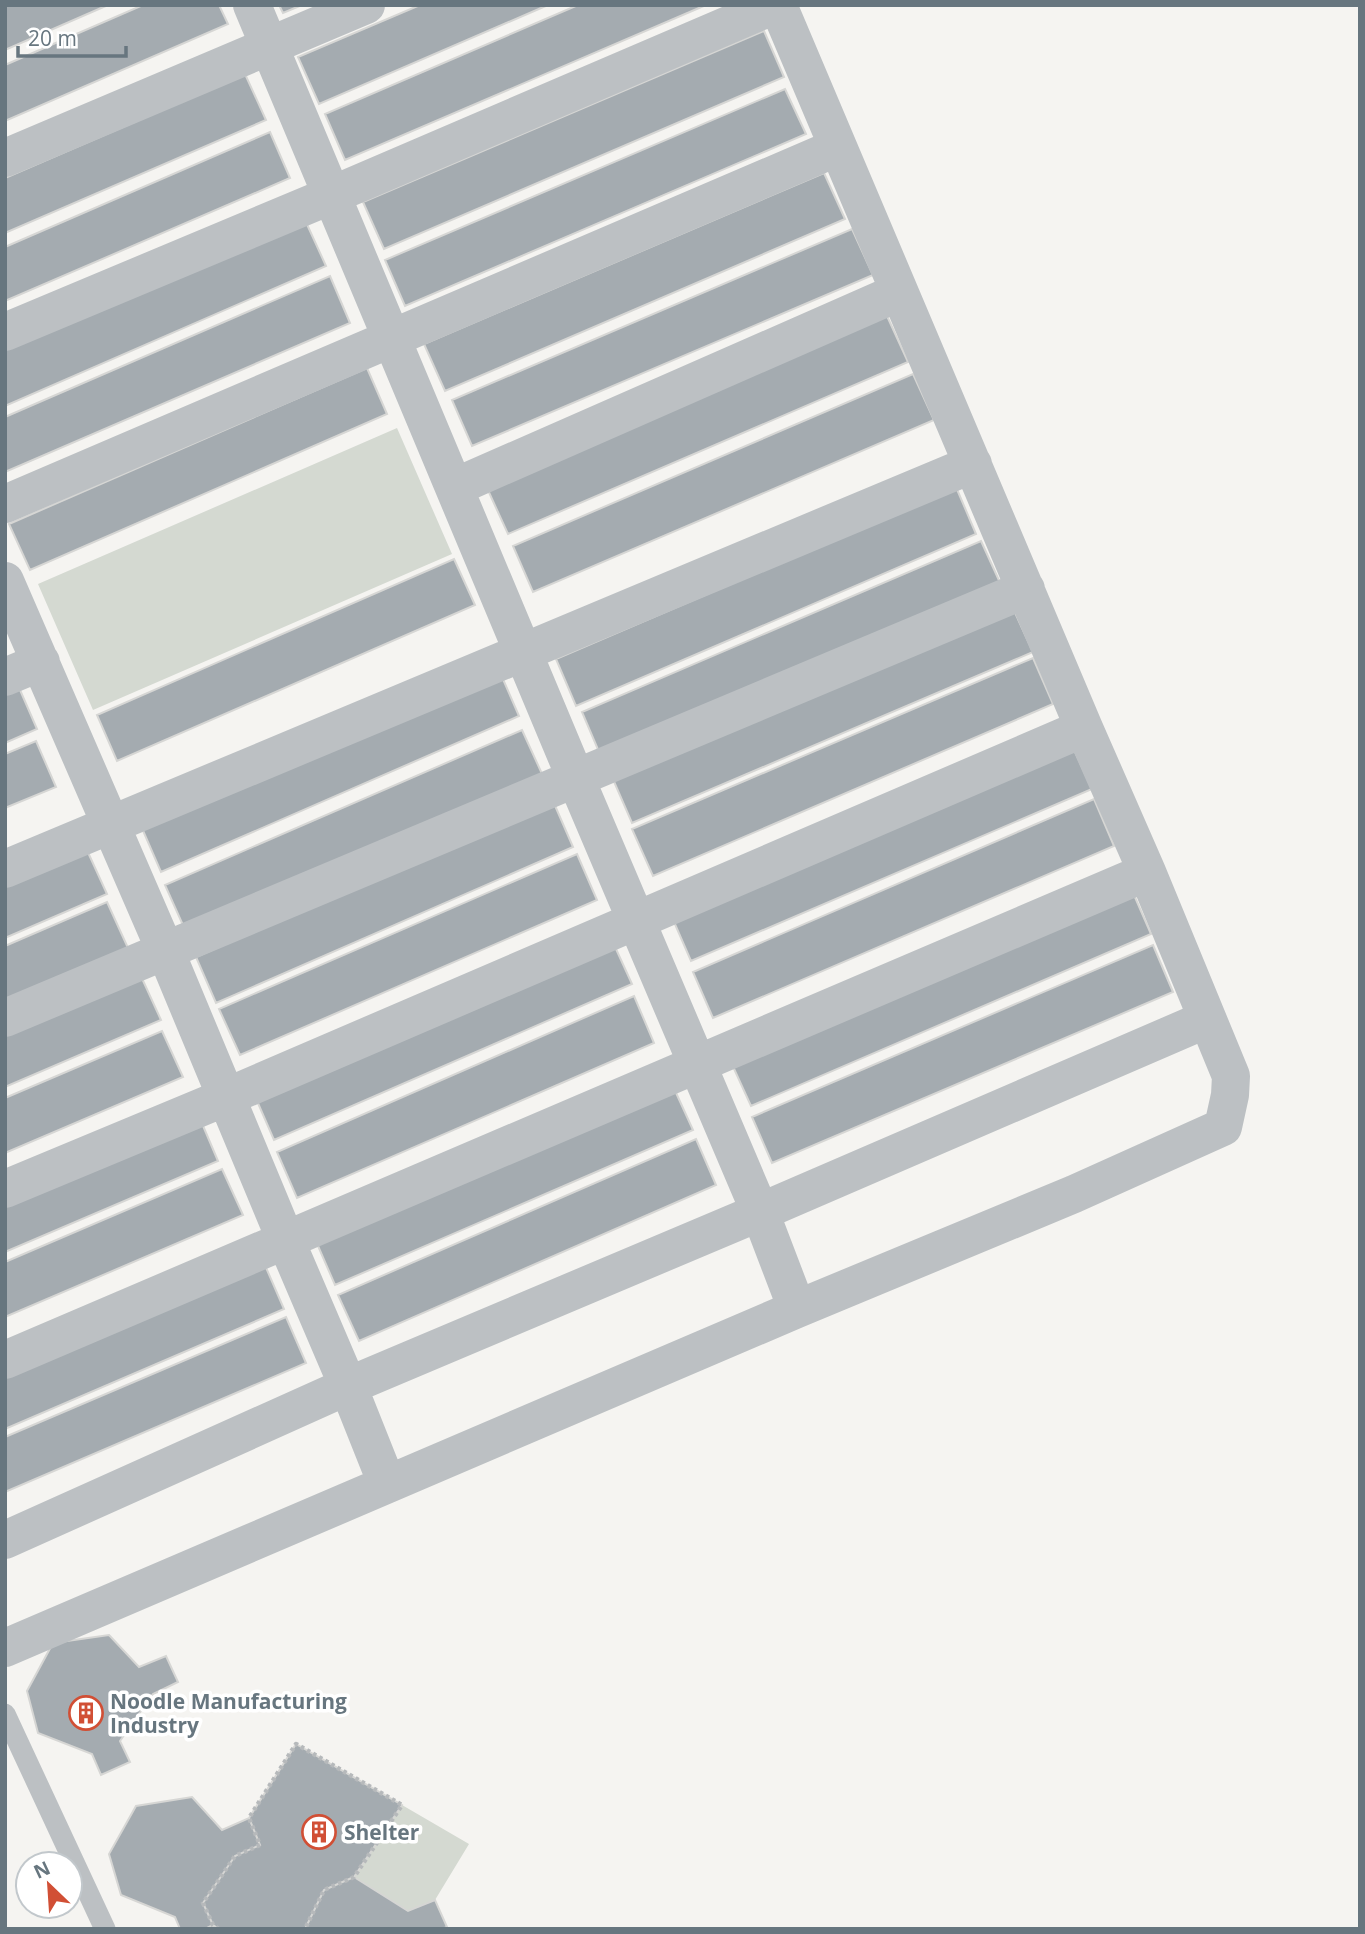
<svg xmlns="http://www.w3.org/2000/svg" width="1365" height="1934" viewBox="0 0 1365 1934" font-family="'Open Sans',sans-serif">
  <rect width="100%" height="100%" fill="#f5f4f1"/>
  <path fill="#d4d9d1" d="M397,428L452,554L93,710L38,584Z
    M402,1805L469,1844L435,1900L408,1911L354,1877Z"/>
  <path fill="#a4abb0" stroke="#d6d6d4" stroke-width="2" d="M5,5H108L5,50Z
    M143,5H219L228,24L5,121V65Z
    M279,5H302L283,13Z
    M420,5H548L319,104L298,57Z
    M578,5H706L345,160L325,114Z
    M764,31L784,77L384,249L363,202Z
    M245,74L266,120L5,233V178Z
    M785,89L806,134L405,306L385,260Z
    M270,132L290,178L5,301V247Z
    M824,173L845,219L445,391L424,344Z
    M305,220L326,266L5,406V350Z
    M852,229L873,275L472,446L452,400Z
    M330,276L350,323L5,472V417Z
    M887,316L908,362L508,534L487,488Z
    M367,368L387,414L30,570L9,524Z
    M913,374L934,420L533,592L513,546Z
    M956,487L976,534L576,706L556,659Z
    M981,541L1002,587L602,759L582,712Z
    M454,559L475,605L117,761L97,715Z
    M1012,606L1033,652L632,823L612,777Z
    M1033,658L1053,704L653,876L632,829Z
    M499,670L519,716L161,872L141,826Z
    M17,683L37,729L5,743V688Z
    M522,730L543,776L186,932L165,885Z
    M36,741L56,787L5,808V754Z
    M1071,743L1092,789L691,961L671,915Z
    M1094,799L1114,846L713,1018L693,972Z
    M553,801L573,847L216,1003L196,957Z
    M86,848L107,894L5,938V882Z
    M577,854L597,900L240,1055L219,1009Z
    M1131,888L1151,934L751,1106L730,1060Z
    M107,902L128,948L5,1000V946Z
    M611,938L632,984L274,1140L254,1094Z
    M1153,945L1173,992L772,1163L752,1117Z
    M140,974L161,1020L5,1087V1032Z
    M634,996L654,1043L297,1198L277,1152Z
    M162,1031L183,1077L5,1153V1098Z
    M672,1084L693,1130L335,1285L315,1239Z
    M198,1114L218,1161L5,1252V1197Z
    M696,1139L716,1185L359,1341L338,1295Z
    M222,1169L243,1215L5,1317V1262Z
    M264,1263L284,1309L5,1429V1374Z
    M286,1317L306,1363L5,1492V1437Z
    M109,1635L139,1667L166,1656L178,1682L153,1694L120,1741L130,1762L101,1775L92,1754L38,1733L27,1691L53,1643Z
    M296,1744L402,1805L354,1877L324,1890L305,1929H219L213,1925L203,1903L235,1856L260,1845L249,1818Z
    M192,1797L222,1830L249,1818L260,1845L235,1856L203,1903L213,1925L205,1929H180L175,1917L121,1895L109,1854L136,1806Z
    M354,1877L408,1911L435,1900L447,1927L442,1929H305L324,1890Z"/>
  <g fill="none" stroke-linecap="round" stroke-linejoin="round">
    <path stroke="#b6b9bb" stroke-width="4.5" stroke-dasharray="3.5 3.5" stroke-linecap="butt" d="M219,1929L213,1925L203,1903L235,1856L260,1845L249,1818L296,1744L402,1805L354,1877L324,1890L305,1929"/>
    <path stroke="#bcc0c3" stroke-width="21" d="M5,1714L105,1929"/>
    <path stroke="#bcc0c3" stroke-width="38" d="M252,5L576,779L760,1212L797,1309
      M5,158L366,5
      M5,332L332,195L775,5
      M455,487L899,292
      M5,504L838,147
      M5,581L165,950L286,1241L348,1386L387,1484
      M5,677L41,662
      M5,869L973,464
      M5,1018L1026,589
      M5,1189L226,1097L1084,728
      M5,1360L1147,872
      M5,1540L348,1386L760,1212L1207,1019
      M5,1648L797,1309L1074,1194L1223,1127L1230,1095L1231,1076L1147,872L1084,728L778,5"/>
  </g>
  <defs>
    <g id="building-ring" transform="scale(1.75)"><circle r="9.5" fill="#fff" stroke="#d14f35" stroke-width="1.5"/><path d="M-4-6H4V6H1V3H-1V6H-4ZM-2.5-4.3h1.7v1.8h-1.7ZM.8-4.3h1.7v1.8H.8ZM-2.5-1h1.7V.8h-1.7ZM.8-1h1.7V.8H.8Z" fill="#d14f35"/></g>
  </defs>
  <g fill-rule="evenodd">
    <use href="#building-ring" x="86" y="1713"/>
    <use href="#building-ring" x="319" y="1832"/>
  </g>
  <g text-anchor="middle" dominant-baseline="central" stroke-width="7" stroke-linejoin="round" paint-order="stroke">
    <g font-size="21" font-weight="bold" fill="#67767f" stroke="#fff" text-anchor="start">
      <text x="110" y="1701">Noodle Manufacturing<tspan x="110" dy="24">Industry</tspan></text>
      <text x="344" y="1832">Shelter</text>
    </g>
  </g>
  <rect width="1365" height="1934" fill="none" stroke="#67767f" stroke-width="14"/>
  <g transform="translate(49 1885) rotate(335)"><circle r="33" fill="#ffffff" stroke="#c2c8cc" stroke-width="2"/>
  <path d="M0-5L12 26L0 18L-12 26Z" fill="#d14f35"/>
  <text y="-10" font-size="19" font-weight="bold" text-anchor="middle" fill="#67767f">N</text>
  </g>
  <path d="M18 46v10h108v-10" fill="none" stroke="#67767f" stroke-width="3.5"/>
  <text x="28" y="46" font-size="21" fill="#67767f" stroke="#ffffff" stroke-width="5" paint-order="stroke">20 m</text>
</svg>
